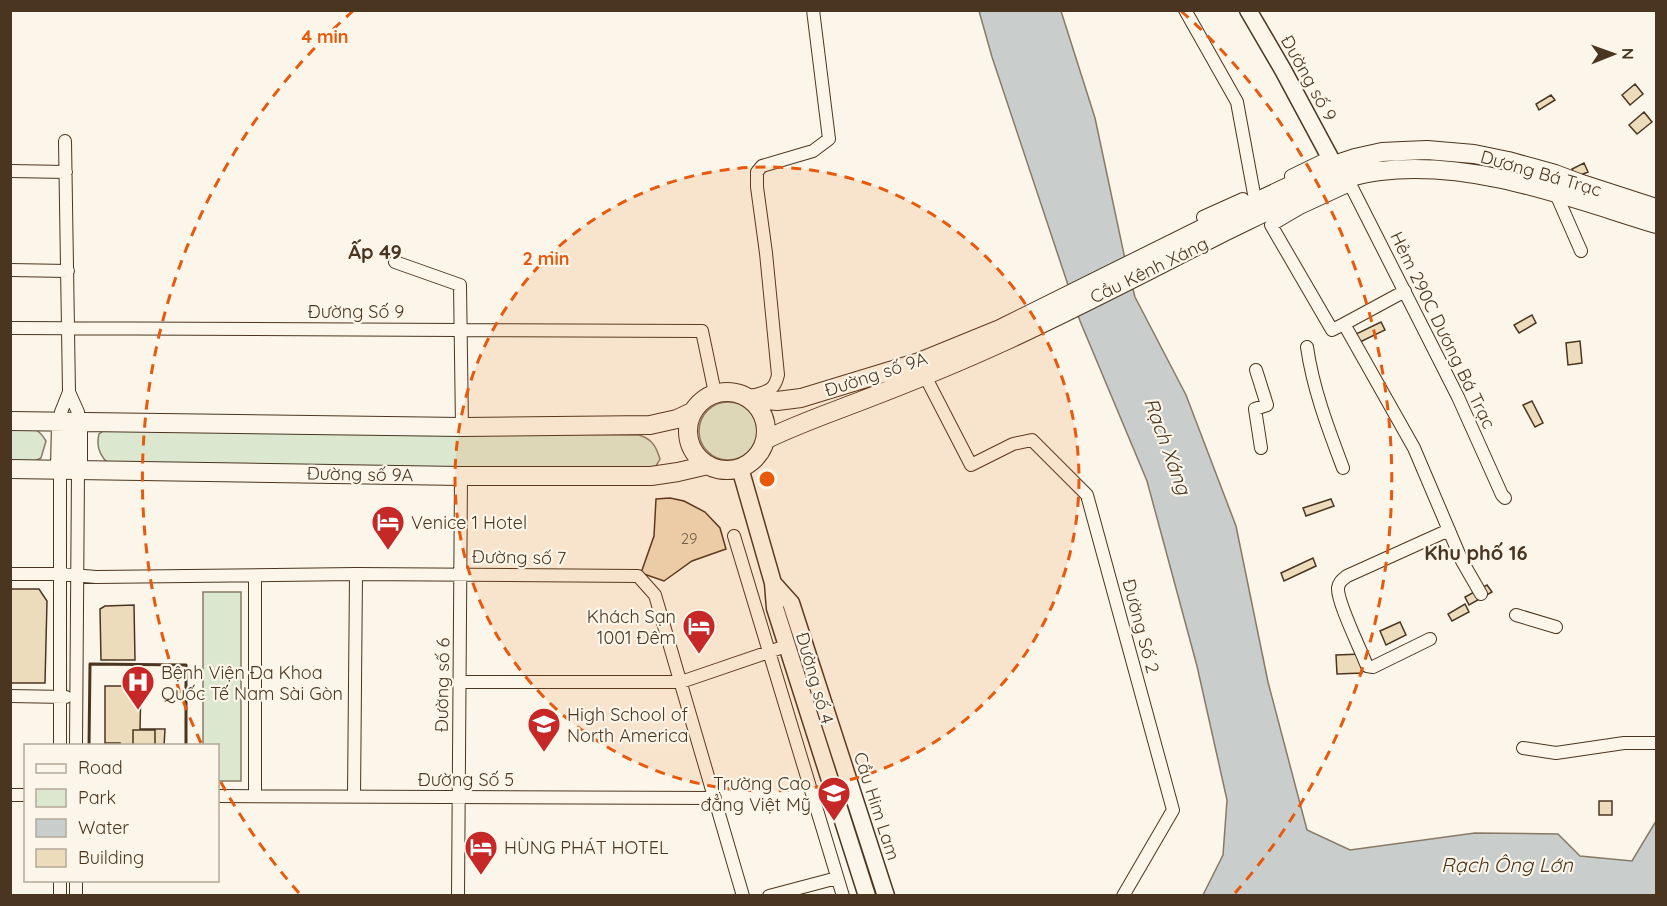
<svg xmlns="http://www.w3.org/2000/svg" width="1667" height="906" viewBox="0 0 1667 906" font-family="Quicksand,sans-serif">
  <rect width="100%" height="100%" fill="#fbf6e9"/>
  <path fill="#dce7d0" stroke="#887966" stroke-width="1.5" d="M699 431a29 29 0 1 1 58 0a29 29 0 1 1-58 0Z
    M11,428C28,428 36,424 46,441L41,458L33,462H11Z
    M106,429L639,435C652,439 656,446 660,459L656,466L649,468L409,467L108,463C99,455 96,446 99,434Z
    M203,592H241V781H218V746L203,745Z"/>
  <path fill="#c9cecd" stroke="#887966" stroke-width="1.5" d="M979,11H1061L1095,118L1125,259L1135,297L1186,395L1236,526L1268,682L1307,830L1350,850L1475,833L1558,834L1580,856L1632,861L1656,821V895H1203L1223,855L1227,800L1197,666L1147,481L1080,321L992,57Z"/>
  <path fill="#ecdcbc" stroke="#4a3520" stroke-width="1.5" d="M1635,84L1643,94L1630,105L1622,95Z
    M1551,95L1555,100L1539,110L1536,104Z
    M1644,112L1652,122L1637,134L1629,125Z
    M1584,163L1588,172L1576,177L1572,169Z
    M1532,315L1536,323L1519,333L1514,325Z
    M1381,322L1385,330L1360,342L1356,334Z
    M1580,341L1582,363L1568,365L1566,343Z
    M1532,401L1543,423L1535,427L1523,405Z
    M670,498L684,501L705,512L720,528L726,549L692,561L664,581L641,573L654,536L656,499Z
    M1331,499L1334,506L1306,516L1303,508Z
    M1313,558L1316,566L1284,581L1281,573Z
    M1487,585L1492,592L1469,605L1465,597Z
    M10,589H39L47,601L45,683H10Z
    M1465,604L1469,612L1452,621L1448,614Z
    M134,605L135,660H101L100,609L105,606Z
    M1400,622L1406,635L1386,645L1380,631Z
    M1362,654V673L1337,674L1336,655Z
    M105,686H141L140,729H165L164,746H105Z
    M105,686H141L140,729H165L164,746H120V743H105Z
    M133,730H155V746H133Z
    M1599,801H1612V815H1599Z"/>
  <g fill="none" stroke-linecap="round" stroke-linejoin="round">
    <g stroke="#4a3520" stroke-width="14">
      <path id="street" d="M1185,10L1237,102L1254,194
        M10,171L66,172
        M1291,176L1330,157
        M1348,180L1458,397L1502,495L1505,498
        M1350,185L1300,208L1271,225L1332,330L1344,324L1414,448L1462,561L1481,594
        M1556,194L1581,251
        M1203,217L1243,199
        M395,262L460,285L462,427
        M10,270L68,271
        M1344,324L1405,291
        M10,328L702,331L715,393
        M1307,347C1313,389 1328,428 1343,468
        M1256,370L1267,405L1255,409L1261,448
        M925,376L971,465L1013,444L1032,440L1087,495L1173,810L1123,896
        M69,392L78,412V422
        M752,396C767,391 774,392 778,375L766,253L757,187V172L762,166L813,151L829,139L813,10
        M61,422V412L69,392L65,141
        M734,536L843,896
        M10,574H60L96,577L356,574L638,576L655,595L743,896
        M1516,615L1556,627
        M1430,639L1373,667L1367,666C1361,650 1337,602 1338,588C1339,582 1342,580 1347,576L1449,530
        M459,682H681L786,646
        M10,696L66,697
        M60,746V469
        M76,746L78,470
        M1523,748L1556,753L1624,743H1656
        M10,795H26
        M218,796L715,798
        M255,796V576
        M354,796L356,574
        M60,896V880
        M76,896V880
        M458,896L461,476
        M769,896L837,878"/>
    </g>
    <g stroke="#4a3520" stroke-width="19">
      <path id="secondary" d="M1248,10L1283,70L1334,165
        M740,468L773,583L775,608L867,896
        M773,583L791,603L886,896"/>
    </g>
    <g stroke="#4a3520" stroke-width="20">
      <path id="primary" d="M688 431a39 39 0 1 1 78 0a39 39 0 1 1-78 0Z
        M749,398L777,401L801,398L919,362L1000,329L1258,201L1334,165L1355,158L1382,152L1403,151L1427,150L1474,154L1508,161L1555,174L1579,183L1656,208
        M10,421L462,427L650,425L677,419L692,412
        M765,440C795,425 827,414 858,402C908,383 957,363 1005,341C1079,307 1151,269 1224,232C1270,210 1330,177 1380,171C1474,160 1568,197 1656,224
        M10,469L461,476H651L678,472L708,465
        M60,469L61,422
        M78,470V422"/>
    </g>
    <use href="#street" stroke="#fbf6e9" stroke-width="12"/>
    <use href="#secondary" stroke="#fbf6e9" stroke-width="16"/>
    <use href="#primary" stroke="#fbf6e9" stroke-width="18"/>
    <path stroke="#4a3520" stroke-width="3" d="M89,746L90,664L186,665V746"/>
  </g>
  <circle cx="767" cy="479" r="312" fill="#e8590c" fill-opacity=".12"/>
  <g fill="none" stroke="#e8590c" stroke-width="3" stroke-dasharray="10 8">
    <circle cx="767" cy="479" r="312"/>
    <path d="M299 893A625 625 0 0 1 218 777M201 743A625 625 0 0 1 353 11M1181 11A625 625 0 0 1 1235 893"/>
  </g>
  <defs>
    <g id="hotel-pin" transform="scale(1.725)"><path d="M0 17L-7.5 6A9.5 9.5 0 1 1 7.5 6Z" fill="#c62828" stroke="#fbf6e9"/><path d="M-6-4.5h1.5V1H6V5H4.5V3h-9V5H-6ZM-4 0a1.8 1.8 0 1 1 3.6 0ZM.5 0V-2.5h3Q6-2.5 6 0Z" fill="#fff"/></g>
    <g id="hospital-pin" transform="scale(1.725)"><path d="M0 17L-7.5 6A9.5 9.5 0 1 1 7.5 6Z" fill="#c62828" stroke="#fbf6e9"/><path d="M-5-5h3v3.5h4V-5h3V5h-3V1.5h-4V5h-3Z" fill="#fff"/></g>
    <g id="school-pin" transform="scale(1.725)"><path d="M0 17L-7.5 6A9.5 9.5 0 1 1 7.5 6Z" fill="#c62828" stroke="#fbf6e9"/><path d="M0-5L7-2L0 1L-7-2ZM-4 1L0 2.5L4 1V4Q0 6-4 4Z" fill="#fff"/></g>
  </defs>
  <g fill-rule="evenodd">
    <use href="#hotel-pin" x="388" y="522"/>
    <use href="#hotel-pin" x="699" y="626"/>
    <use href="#hospital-pin" x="138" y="682"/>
    <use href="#school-pin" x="544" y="724"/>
    <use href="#school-pin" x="834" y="793"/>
    <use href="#hotel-pin" x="481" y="847"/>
  </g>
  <g text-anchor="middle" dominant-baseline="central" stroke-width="4.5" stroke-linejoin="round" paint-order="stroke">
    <g font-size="15" fill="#725f47">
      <text x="689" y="538">29</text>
    </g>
    <g font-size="18" fill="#4a3520" stroke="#fbf6e9">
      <text transform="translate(1309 78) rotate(61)">Đường số 9</text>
      <text transform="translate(1541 173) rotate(16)">Dương Bá Trạc</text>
      <text transform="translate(1149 270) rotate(-26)">Cầu Kênh Xáng</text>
      <text x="356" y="311">Đường Số 9</text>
      <text transform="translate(1443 330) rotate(64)">Hẻm 290C Dương Bá Trạc</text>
      <text transform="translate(876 374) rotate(-18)">Đường số 9A</text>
      <text transform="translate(360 474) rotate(1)">Đường số 9A</text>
      <text transform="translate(519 557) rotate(1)">Đường số 7</text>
      <text transform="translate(1141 626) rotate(75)">Đường Số 2</text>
      <text transform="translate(815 678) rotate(74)">Đường số 4</text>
      <text transform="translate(442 685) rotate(-89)">Đường số 6</text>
      <text x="466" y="779">Đường Số 5</text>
      <text transform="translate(877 806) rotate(72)">Cầu Him Lam</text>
    </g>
    <g font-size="18" fill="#4a3520" stroke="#fbf6e9" text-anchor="start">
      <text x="411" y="522">Venice 1 Hotel</text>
      <text x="676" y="616" text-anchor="end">Khách Sạn<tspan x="676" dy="21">1001 Đêm</tspan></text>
      <text x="161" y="672">Bệnh Viện Đa Khoa<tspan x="161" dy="21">Quốc Tế Nam Sài Gòn</tspan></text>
      <text x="567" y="714">High School of<tspan x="567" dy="21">North America</tspan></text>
      <text x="811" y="783" text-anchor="end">Trường Cao<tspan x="811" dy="21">đẳng Việt Mỹ</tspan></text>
      <text x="504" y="847">HÙNG PHÁT HOTEL</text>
    </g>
    <g font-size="20" font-weight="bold" fill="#4a3520" stroke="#fbf6e9">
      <text x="375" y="251">Ấp 49</text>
      <text x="1476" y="552">Khu phố 16</text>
    </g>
    <g font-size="20" font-style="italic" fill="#4a3520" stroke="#fbf6e9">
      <text transform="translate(1168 446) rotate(70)">Rạch Xáng</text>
      <text x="1507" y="864">Rạch Ông Lớn</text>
    </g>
  </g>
  <circle cx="767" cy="479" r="9" fill="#e8590c" stroke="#fbf6e9" stroke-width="3"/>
  <g font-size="18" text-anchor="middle" font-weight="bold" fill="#e8590c" stroke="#fbf6e9" stroke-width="4.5" stroke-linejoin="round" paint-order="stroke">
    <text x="325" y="43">4 min</text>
    <text x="546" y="265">2 min</text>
  </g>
  <rect width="1667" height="906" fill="none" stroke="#4a3520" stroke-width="24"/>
  <rect x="24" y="744" width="195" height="138" fill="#fbf6e9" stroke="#b4a999" stroke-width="1.5"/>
  <rect x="36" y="764" width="30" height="9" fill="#fbf6e9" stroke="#b4a999" stroke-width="1.5"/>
  <text x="78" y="774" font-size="18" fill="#4a3520">Road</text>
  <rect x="36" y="789" width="30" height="18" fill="#dce7d0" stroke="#b4a999" stroke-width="1.5"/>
  <text x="78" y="804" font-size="18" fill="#4a3520">Park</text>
  <rect x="36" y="819" width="30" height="18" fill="#c9cecd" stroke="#b4a999" stroke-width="1.5"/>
  <text x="78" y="834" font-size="18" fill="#4a3520">Water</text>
  <rect x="36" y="849" width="30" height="18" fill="#ecdcbc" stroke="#b4a999" stroke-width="1.5"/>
  <text x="78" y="864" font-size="18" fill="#4a3520">Building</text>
  <g transform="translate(1613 54) rotate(89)" stroke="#fbf6e9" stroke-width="4.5" paint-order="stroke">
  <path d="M0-4.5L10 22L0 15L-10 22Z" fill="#4a3520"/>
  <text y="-9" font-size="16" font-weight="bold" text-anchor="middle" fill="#4a3520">N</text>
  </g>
</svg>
